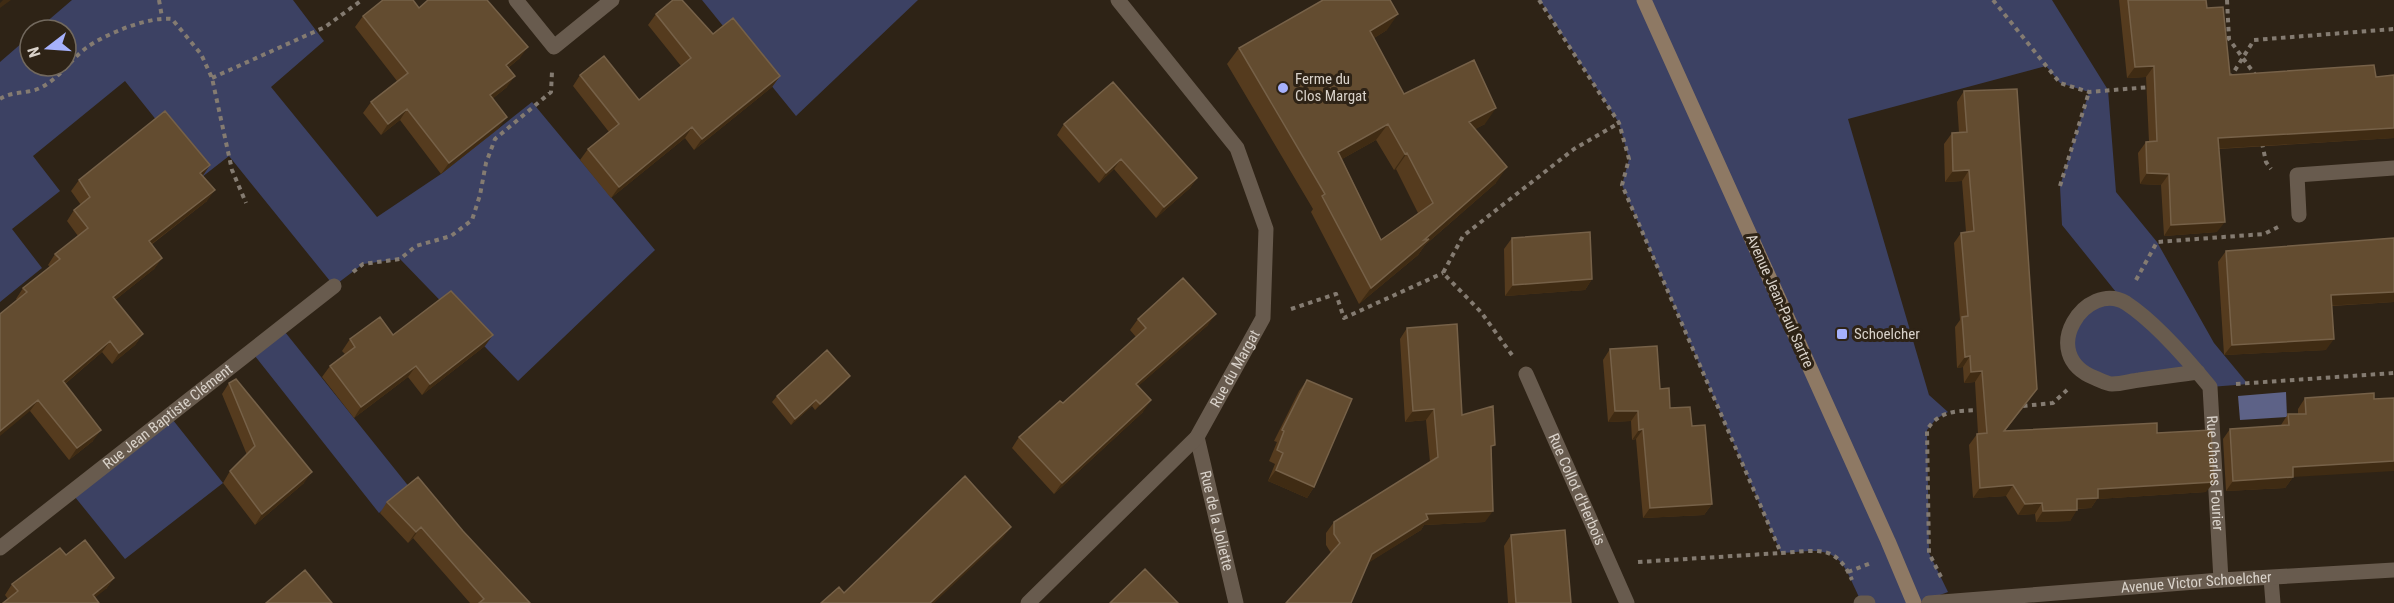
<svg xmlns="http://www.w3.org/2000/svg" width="2394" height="603" viewBox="0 0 2394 603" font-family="'Roboto Condensed',sans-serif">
  <rect width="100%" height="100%" fill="#2e2316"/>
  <path fill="#3c4163" d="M72,0H293L324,41L271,87L377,217L441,174L532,102L655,250L518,381L400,259L363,264L334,286L229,156L202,177L125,81L33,156L60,191L12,229L42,268L0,302V62L30,36V66H66V30H37Z
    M702,0H918L796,116Z
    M1540,0H2052L2108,90L2116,192L2157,242L2214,343L2248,384L2210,387L2198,372L2111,384L2086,375L2067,337L2086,307L2124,302L2062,225L2060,186L2089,92L2060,83L2046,66L1848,119L1929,395L1948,412L1936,419L1927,430L1929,553L1948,592L1918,603H1860C1860,597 1855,589 1852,582C1836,543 1817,551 1781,553L1622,185L1629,159L1619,123Z
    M281,327L410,488L379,513L251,351Z
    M169,415L223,483L125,559L71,492Z"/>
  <path fill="#5d6287" d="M2286,392L2287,417L2240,420L2238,396Z"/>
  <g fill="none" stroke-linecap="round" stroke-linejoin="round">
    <path stroke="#847b71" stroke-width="4" stroke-dasharray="4.5 4.5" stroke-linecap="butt" d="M159,0L162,17
      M1539,0L1619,123L1629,159L1622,185L1781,553C1816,551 1836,543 1852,580
      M1993,0L2060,83L2089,92L2150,87
      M2227,0L2229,39L2256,76
      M212,78L325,27L362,0
      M2230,78L2254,40L2394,29
      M0,99C11,91 28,94 40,88C59,79 70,60 86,48C105,34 149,16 172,19L201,54L212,78L232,170L246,203
      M2262,143L2266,162L2271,169
      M2060,186L2089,92
      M353,272L363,264L400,259L416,246L451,236L472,220L480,195L486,163L495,139L551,92L552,72
      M2136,280L2157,242L2264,234L2278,227
      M1291,309L1336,294L1344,318L1443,273
      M1512,355L1481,312L1443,273L1463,236L1574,149L1619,123
      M2236,384L2394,373
      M2023,406L2053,403L2067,390
      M1638,562L1781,553
      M1848,572L1871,563
      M1941,577L1929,553L1927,430C1939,410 1958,411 1979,410"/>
    <g stroke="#685b4e" stroke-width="15">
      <path d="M516,0L554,47L612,0"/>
      <path d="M2299,215L2297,175L2394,168"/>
      <path id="s1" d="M2198,372C2178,375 2159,377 2139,380C2131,381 2121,384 2112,384C2107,384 2100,380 2095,378C2035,354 2087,279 2126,303C2155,322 2188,360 2210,387L2221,580"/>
      <path id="s2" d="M1526,374L1627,603"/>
      <path id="s3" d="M1197,437L1236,603"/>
      <path id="s4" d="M0,548L334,286"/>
      <path d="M2271,578L2273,603"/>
      <path id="s5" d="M1028,603L1197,437L1263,318L1266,229L1237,148L1118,0"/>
      <path d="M1861,603H1868"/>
      <path id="s6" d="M1929,603L2221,580L2394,570"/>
    </g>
    <path stroke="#8e7964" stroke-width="15" d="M1644,0L1888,541L1914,603"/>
  </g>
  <path fill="#553b1e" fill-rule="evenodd" d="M2119,0H2206L2207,8L2230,75L2376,77L2394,138L2219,149L2217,232L2164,236L2161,185L2140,184L2138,153L2146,142H2149L2146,77L2127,78Z
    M419,8L520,58L508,68L507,87L492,99L499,128L441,174L400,120L381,135L363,113L371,102L397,81L355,27L363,16Z
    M656,14L713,34L780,76L772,87L694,150L685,138L611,198L580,160L588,149L609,132L573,86L580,75L639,100L681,66L648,25Z
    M1387,30L1374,38L1404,94L1485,124L1475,129L1496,183L1425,245L1418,255L1359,304L1311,212L1313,209L1227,64L1239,48ZM1376,140L1394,170L1396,169L1418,213L1381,240L1342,159Z
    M1964,91L2037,389L2005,431L2157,433L2206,492L2097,499L2091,508L2077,509L2070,521L2036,522L2035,514L2018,515L2006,496L1973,498L1969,445L1977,434H1978L1975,382L1964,383L1963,367L1957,368L1955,327L1960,320L1954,243L1961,233L1966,232L1962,181L1945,182L1944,144L1952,133H1959L1957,102Z
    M1064,124L1197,178L1190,188L1156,218L1114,169L1099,183L1057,135Z
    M210,165L202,176L207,201L151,245L162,258L154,269L115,300L143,334L135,345L112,364L102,352L65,384L93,441L69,460L30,411L17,300L16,299L23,288L50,267L48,265L55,254L78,236L67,221L74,210L81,205L71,191L79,180Z
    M1512,238L1592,279L1585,290L1505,296L1504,249Z
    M2394,238V302L2332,306L2326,350L2224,355L2218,262L2226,251Z
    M1138,319L1208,325L1138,386L1143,412L1054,494L1012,448L1019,437L1063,403L1136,337L1130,330Z
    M1407,328L1462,415L1492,450L1485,522L1424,525L1421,530L1369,562L1331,553L1326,545V533L1334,522L1430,462L1426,420L1405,422L1400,339Z
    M393,335L485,346L422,395L408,377L354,418L322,377L330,366L345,354L342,351L350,339Z
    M1610,349L1660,389L1670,408L1692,426L1712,504L1704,515L1643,518L1636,439L1632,440L1631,421L1608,422L1603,360Z
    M1307,380L1314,487L1307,498L1268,481L1275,464L1269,461L1277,442L1274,441L1299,391Z
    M845,382L815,410L812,406L791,425L772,402L777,396Z
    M229,383L304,483L255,525L223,483L230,471L247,455L222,394Z
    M2374,393L2293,477L2285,488L2226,491L2223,439L2230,429L2281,425L2288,414H2298V409L2305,398Z
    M387,502L463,531L530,603H470L413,538L408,543L380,513Z
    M1511,535L1571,603H1508L1504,546Z
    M66,555L114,578L106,589L8,599L5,595L12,584Z"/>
  <path fill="#3f2b13" d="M3,0H11L0,8V3Z
    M1398,14L1387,30L1359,47L1370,31Z
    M528,47L520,58L498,76L506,65Z
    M2154,66L2146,77L2127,78L2135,67Z
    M515,76L507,87L482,107L490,95Z
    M780,76L772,87L694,150L702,139Z
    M1496,108L1485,124L1458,138L1469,122Z
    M407,109L400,120L381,135L388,124Z
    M507,117L499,128L441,174L449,163Z
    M1388,124L1376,140L1326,168L1338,152Z
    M692,127L685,138L611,198L619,187Z
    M2394,128V138L2211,149L2218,138Z
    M1407,153L1396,169L1394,170L1405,154Z
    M1121,159L1114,169L1099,183L1106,173Z
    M210,165L202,177L200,173Z
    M1507,167L1496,183L1425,245L1418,255L1359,304L1371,288Z
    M1969,170L1962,181L1945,182L1953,171Z
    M2147,173L2169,174L2161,185L2140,184Z
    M1197,178L1190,188L1156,218L1164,207Z
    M215,190L207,201L141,252L149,241Z
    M2225,222L2217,232L2164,236L2171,225Z
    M162,258L154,269L105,308L113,297Z
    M1592,279L1585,290L1505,296L1513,285Z
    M2394,292V302L2323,306L2331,295Z
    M1216,314L1208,325L1128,395L1136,384Z
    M143,334L135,345L112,364L119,353Z
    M493,335L485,346L422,395L430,384Z
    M2334,339L2326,350L2224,355L2232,345Z
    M110,341L102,352L55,392L63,381Z
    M1970,356L1963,367L1957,368L1965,357Z
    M416,366L408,377L354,418L361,407Z
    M1982,371L1975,382L1964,383L1971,372Z
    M850,376L845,382L815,410L820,404Z
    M38,400L30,411L0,436V431Z
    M816,400L812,406L791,425L795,419Z
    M1151,400L1143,412L1054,494L1062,483Z
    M1434,409L1426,420L1405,422L1413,411Z
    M1615,411H1638L1631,421L1608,422Z
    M1643,429L1636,439L1632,440L1639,430Z
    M101,430L93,441L69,460L77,448Z
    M2394,461V471L2293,477L2285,488L2226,491L2233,481L2293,467Z
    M1276,470L1314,487L1307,498L1268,481Z
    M312,472L304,483L255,525L262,514Z
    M2214,482L2206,492L2097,499L2091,508L2070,509L2077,499L2098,489Z
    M2013,485L2006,496L1973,498L1980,488Z
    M2042,503L2035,514L2018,515L2025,504Z
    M1712,504L1704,515L1643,518L1650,508Z
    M2077,510L2070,521L2036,522L2043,511Z
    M1493,511L1485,522L1424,525L1421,530L1365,565L1372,554L1426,514Z
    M421,527L413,538L408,543L416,532Z
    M1011,527L1003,538L934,603H930Z
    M114,578L106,589L88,603L93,595Z"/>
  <path fill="#634c30" stroke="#766148" stroke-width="1.5" fill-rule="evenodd" d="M383,0H413L419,8L428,0H487L528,47L506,65L515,76L490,95L507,117L449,163L407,109L388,124L371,102L408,73L363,16Z
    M673,0H682L713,34L733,18L780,76L702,139L692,127L619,187L588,149L619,124L580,75L604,56L639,100L691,58L656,14Z
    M1323,0H1390L1398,14L1370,31L1404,94L1474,60L1496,108L1469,122L1507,167L1424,240L1429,239L1371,288L1322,196L1325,194L1239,48ZM1388,124L1405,154L1407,153L1433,203L1381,240L1338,152Z
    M2128,0H2206L2207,8L2223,7L2230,75L2374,65L2376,77L2394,75V128L2218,138L2225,222L2171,225L2169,174L2147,173L2146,142L2157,141L2154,66L2135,67Z
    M1113,82L1197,178L1164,207L1121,159L1106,173L1064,124Z
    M2017,89L2037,389L2004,431L2157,423V433L2211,430L2214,482L2098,489V498L2077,499V510L2043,511L2042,503L2025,504L2013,485L1980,488L1977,434L1987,433L1982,371L1971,372L1970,356L1965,357L1962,317L1968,316L1961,233L1974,231L1969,170L1953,171L1952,133L1967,132L1964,91Z
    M165,111L210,165L200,173L215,190L149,241L162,258L113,297L143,334L119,353L110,341L63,381L101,430L77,448L38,400L0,431V314L27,292L23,288L60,259L55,254L88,228L74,210L90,197L79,180Z
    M1590,232L1592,279L1513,285L1512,238Z
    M2394,238V292L2331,295L2334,339L2232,345L2226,251Z
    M1183,278L1216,314L1136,384L1151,400L1062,483L1019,437L1060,401L1063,403L1146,328L1138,319Z
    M451,291L493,335L430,384L416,366L361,407L330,366L355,347L350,339L380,317L393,335Z
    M1457,324L1462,415L1493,406L1495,445L1491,446L1493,511L1426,514L1428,519L1372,554L1351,603H1286L1340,543L1334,534V522L1438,457L1434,409L1413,411L1407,328Z
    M1657,346L1660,389L1669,388L1670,408L1690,407L1692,426L1705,425L1712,504L1650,508L1643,429L1639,430L1638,411H1615L1610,349Z
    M827,350L850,376L820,404L816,400L795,419L777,396Z
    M236,379L312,472L262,514L230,471L255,446L229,383Z
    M1307,380L1352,399L1314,487L1276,470L1283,453L1277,450L1284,431L1282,430Z
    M2374,393V399L2394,398V461L2293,467V477L2233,481L2230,429L2289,425L2288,414H2306L2305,398Z
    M965,476L1011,527L930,603H821L839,587L844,593Z
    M418,477L463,531L530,603H479L484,599L421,527L416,532L387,502Z
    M1565,530L1571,603H1516L1511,535Z
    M85,540L114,578L93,595L99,603H3L18,591L12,584L60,548L66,555Z
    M1145,569L1178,603H1110Z
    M305,570L332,603H266Z"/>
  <g fill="#a6b1fc" stroke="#2e2316" stroke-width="2">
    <circle cx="1283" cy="88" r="6"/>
    <rect x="1836" y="328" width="12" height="12" rx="3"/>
  </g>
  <g text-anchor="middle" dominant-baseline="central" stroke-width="6" stroke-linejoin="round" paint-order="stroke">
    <g font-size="15" fill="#d9d2ca" stroke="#2e2316" text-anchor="start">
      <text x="1295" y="79">Ferme du<tspan x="1295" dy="17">Clos Margat</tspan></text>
      <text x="1854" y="334">Schoelcher</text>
    </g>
    <g font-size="15" fill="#d9d2ca" stroke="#2e2316">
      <text transform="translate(1780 301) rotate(66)">Avenue Jean-Paul Sartre</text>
      <text stroke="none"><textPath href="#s5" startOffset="315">Rue du Margat</textPath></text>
      <text stroke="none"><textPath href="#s4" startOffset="213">Rue Jean Baptiste Clément</textPath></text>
      <text stroke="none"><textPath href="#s1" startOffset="442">Rue Charles Fourier</textPath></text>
      <text stroke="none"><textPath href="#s2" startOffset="126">Rue Collot d'Herbois</textPath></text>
      <text stroke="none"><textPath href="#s3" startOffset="86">Rue de la Joliette</textPath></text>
      <text stroke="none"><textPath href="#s6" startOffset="268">Avenue Victor Schoelcher</textPath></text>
    </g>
  </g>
  <g transform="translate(48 48) rotate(253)"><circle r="28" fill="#2e2316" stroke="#72695e" stroke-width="1.5"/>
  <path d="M0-4.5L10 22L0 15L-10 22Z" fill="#a6b1fc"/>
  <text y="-9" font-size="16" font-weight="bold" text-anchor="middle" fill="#d9d2ca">N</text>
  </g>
</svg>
